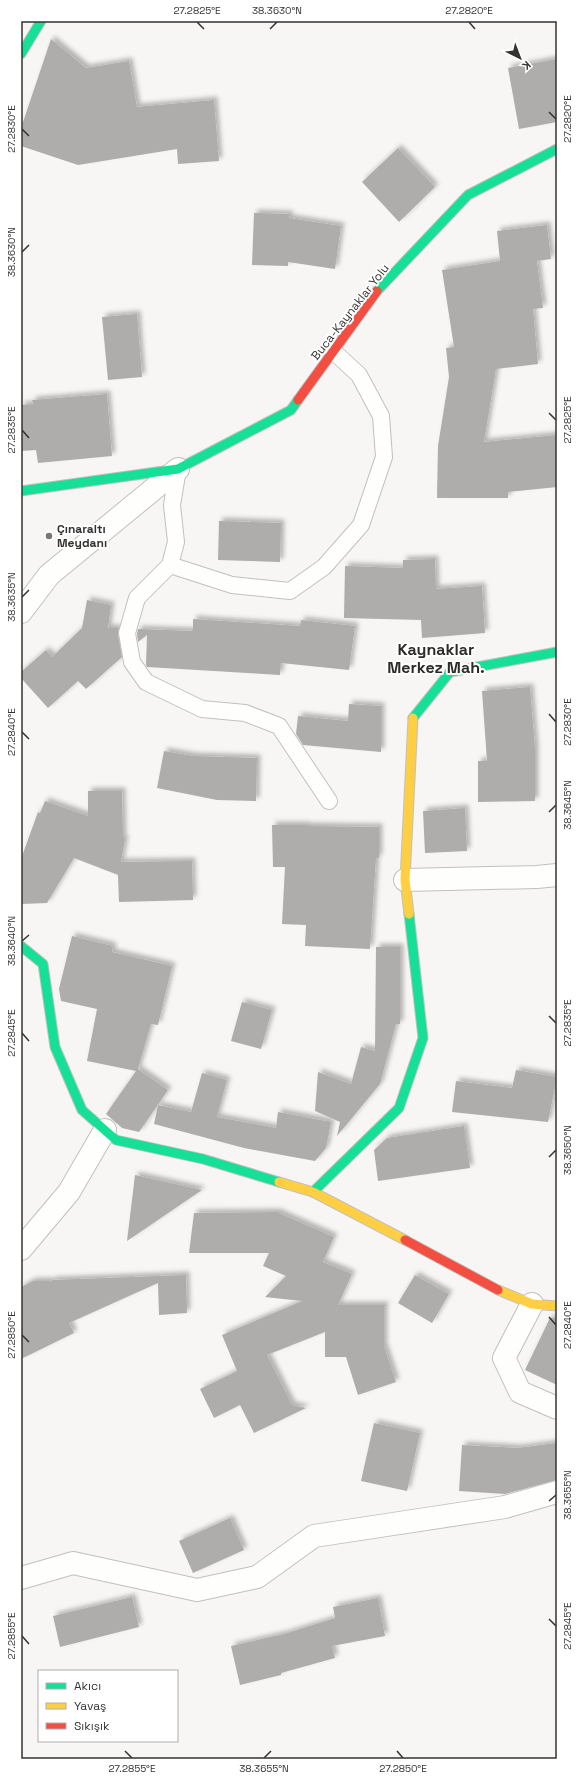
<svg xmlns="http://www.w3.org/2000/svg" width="578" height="1780" viewBox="0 0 578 1780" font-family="'Space Grotesk',sans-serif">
  <defs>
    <filter id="shadow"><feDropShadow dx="3.5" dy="-3.5" stdDeviation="2" flood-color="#0004"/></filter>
  </defs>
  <rect width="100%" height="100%" fill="#f8f6f4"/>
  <path fill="#aeadac" filter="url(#shadow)" d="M51,39L86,68L129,61L137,107L214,100L219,161L178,164L177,149L78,165L21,146V128Z
    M557,59V122L519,129L508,68Z
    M398,148L435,187L399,222L362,182Z
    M254,213L290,214L289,218L341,226L335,269L288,262V266L252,265Z
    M547,225L551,259L537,261L543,308L533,309L538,364L496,369L484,442L557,435V487L508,492V498H437L438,446L449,377L446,348L454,347L442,270L500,261L497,231Z
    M137,314L142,377L108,380L102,317Z
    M107,394L112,456L38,463L36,450L21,451V405L33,404L32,400Z
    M219,521L281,523L280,562L218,560Z
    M435,559L436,589L482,586L485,633L422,638L421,620L344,618L345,566L403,568V560Z
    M87,600L111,605L108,628H118V635L122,657L86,689L78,681L48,708L21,678V672L46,650L52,657L82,628Z
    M193,619L300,626L301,620L355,626L349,670L281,663L280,675L147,667L146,665L147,635L138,642L137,634L138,629L193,631Z
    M530,687L535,748V801L478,802V761H487L482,691Z
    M349,704L381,706V752L303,745L296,734L298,716L348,721Z
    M164,751L193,756L257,758L256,801L217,800L157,788Z
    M88,791H122L123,839H125L121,862L192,861L193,900L119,902L118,875L74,858L47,903L21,904V859L38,812L40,813L45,801L88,816Z
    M465,808L467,851L425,853L423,811Z
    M272,825H306V826L379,827V858H376L370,949L305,946L306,925L282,924L285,867H273Z
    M72,936L113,946L112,952L172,966L158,1025L151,1024L138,1069L168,1090L139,1132L122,1128L106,1114L136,1071L87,1061L97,1009L61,1001L59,989Z
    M376,947H400V1024H396L380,1084L337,1136L340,1122L315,1111L318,1072L351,1084L361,1047L375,1051Z
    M242,1002L272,1010L261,1049L231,1041Z
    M516,1070L557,1077L548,1122L452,1112L456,1081L512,1088Z
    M202,1073L227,1080L217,1117L276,1128L278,1112L331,1122L326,1148L315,1161L244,1148L154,1124L158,1105L191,1112Z
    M464,1126L470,1168L378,1181L374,1150L387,1138Z
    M135,1175L202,1190L127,1241Z
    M277,1212L334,1237L323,1262L352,1274L338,1305H387L384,1307V1346L396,1382L358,1395L346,1357H325V1332L267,1355L292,1405L306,1408L254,1433L240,1405L214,1418L200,1389L237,1371L222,1335L302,1301L265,1297L286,1276L263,1266L269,1253H189L194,1213Z
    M186,1275L187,1313L159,1315L158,1283L69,1323L74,1333L21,1359V1287L33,1281H49V1282L53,1280Z
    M415,1275L449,1294L432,1323L398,1303Z
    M550,1318H557V1385L525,1370Z
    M374,1423L420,1433L407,1491L361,1481Z
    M557,1443V1480L505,1494L459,1491L462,1445L518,1448Z
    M230,1518L244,1550L193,1573L179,1541Z
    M132,1597L139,1627L60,1647L53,1616Z
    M378,1598L385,1636L332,1646L335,1658L281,1673V1675L240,1685L231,1646L284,1634L335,1618L333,1607Z"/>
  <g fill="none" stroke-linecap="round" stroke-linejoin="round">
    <g stroke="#c2c0bf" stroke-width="18">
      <path id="lane" d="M178,469L172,505L176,542L170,565L137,598L127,633L132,662L146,682L202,709L245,713L279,726L329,801
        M170,565L232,585L290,591L324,567L361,525L384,457L381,416L359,375L333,351"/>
    </g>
    <g stroke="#c2c0bf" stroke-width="24">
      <path id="street" d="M21,612L49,575L178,469
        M405,880L537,877L557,875
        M21,1249L69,1192L105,1130
        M532,1304L504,1358L520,1392L557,1408
        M21,1578L73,1563L197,1590L257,1577L314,1536L505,1507L557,1492"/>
    </g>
    <g stroke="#c2c0bf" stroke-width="11">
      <path id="fast" d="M21,54L41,21
        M377,291L468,195L557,149
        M21,491L178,469L291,410L298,400
        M413,718L450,672L557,652
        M21,946L43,964L55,1047L82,1110L116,1140L203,1159L279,1182
        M313,1192L399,1108L423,1038L409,914"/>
    </g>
    <g stroke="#c2c0bf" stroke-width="11">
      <path id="slow" d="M409,914L405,880L413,718
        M279,1182L313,1192L405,1240
        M498,1290L532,1304L557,1306"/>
    </g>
    <g stroke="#c2c0bf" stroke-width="11">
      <path id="jam" d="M298,400L377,291
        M405,1240L498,1290"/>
    </g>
    <use href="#lane" stroke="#fefefd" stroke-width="16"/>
    <use href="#street" stroke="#fefefd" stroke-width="22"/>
    <use href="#fast" stroke="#16e098" stroke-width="9"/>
    <use href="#slow" stroke="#ffcf43" stroke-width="9"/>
    <use href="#jam" stroke="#f24e42" stroke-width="9"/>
  </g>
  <path fill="none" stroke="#343332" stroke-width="1.5" d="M197,22L204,29M469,22L475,29M270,29L277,22M549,112L556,119M22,129L29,136M22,252L29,245M549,413L556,420M22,430L29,438M22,597L29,590M549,714L556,722M22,732L29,739M549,812L556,805M22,941L29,935M549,1016L556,1023M22,1033L29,1041M549,1157L556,1150M549,1317L556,1325M22,1335L29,1342M549,1501L556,1495M549,1619L556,1626M22,1636L29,1644M125,1751L132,1758M397,1751L403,1758M264,1758L271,1751"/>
  <circle fill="#797776" stroke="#fff" stroke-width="1.5" cx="49" cy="536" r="4"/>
  <g text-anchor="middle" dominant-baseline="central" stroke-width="4" stroke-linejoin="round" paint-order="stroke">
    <g font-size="12" fill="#343332" stroke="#fff">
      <text transform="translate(350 312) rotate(-52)">Buca-Kaynaklar Yolu</text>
    </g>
    <g font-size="12" font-weight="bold" fill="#343332" stroke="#fff" text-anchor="start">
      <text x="57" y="529">Çınaraltı<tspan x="57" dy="14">Meydanı</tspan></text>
    </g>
    <g font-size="16" font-weight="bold" fill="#2d2b28" stroke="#fff">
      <text x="436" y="649">Kaynaklar<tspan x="436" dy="18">Merkez Mah.</tspan></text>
    </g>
  </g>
  <rect width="578" height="1780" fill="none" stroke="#ffffff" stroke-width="44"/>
  <rect x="38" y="1670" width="140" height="72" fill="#ffffff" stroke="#aeadad"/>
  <rect x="46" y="1683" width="20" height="6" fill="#16e098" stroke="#aeadad"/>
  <text x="74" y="1690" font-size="12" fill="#343332">Akıcı</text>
  <rect x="46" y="1703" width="20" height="6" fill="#ffcf43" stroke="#aeadad"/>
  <text x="74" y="1710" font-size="12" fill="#343332">Yavaş</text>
  <rect x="46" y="1723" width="20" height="6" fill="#f24e42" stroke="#aeadad"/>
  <text x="74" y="1730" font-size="12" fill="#343332">Sıkışık</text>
  <g transform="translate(520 58) rotate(138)" stroke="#ffffff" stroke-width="3" paint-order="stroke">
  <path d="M0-3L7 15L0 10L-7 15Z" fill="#343332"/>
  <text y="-6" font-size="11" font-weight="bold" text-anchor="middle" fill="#343332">K</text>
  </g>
  <rect x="22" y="22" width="534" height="1736" fill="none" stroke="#343332" stroke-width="1.5"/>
  <g font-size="10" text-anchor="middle" fill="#343332">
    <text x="197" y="14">27.2825°E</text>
    <text x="277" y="14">38.3630°N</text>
    <text x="469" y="14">27.2820°E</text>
    <text transform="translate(567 119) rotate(-90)" y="4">27.2820°E</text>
    <text transform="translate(11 129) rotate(-90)" y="4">27.2830°E</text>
    <text transform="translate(11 252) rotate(-90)" y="4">38.3630°N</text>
    <text transform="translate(567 420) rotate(-90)" y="4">27.2825°E</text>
    <text transform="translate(11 430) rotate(-90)" y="4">27.2835°E</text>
    <text transform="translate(11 597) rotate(-90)" y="4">38.3635°N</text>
    <text transform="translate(567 722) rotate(-90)" y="4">27.2830°E</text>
    <text transform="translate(11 732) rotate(-90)" y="4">27.2840°E</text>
    <text transform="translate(567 805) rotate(-90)" y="4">38.3645°N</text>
    <text transform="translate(11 941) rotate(-90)" y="4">38.3640°N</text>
    <text transform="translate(567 1023) rotate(-90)" y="4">27.2835°E</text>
    <text transform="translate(11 1033) rotate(-90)" y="4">27.2845°E</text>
    <text transform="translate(567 1150) rotate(-90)" y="4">38.3650°N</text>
    <text transform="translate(567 1325) rotate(-90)" y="4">27.2840°E</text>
    <text transform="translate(11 1335) rotate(-90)" y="4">27.2850°E</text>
    <text transform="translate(567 1495) rotate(-90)" y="4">38.3655°N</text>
    <text transform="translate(567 1626) rotate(-90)" y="4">27.2845°E</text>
    <text transform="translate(11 1636) rotate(-90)" y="4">27.2855°E</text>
    <text x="132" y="1772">27.2855°E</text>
    <text x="264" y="1772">38.3655°N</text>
    <text x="403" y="1772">27.2850°E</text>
  </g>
</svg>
